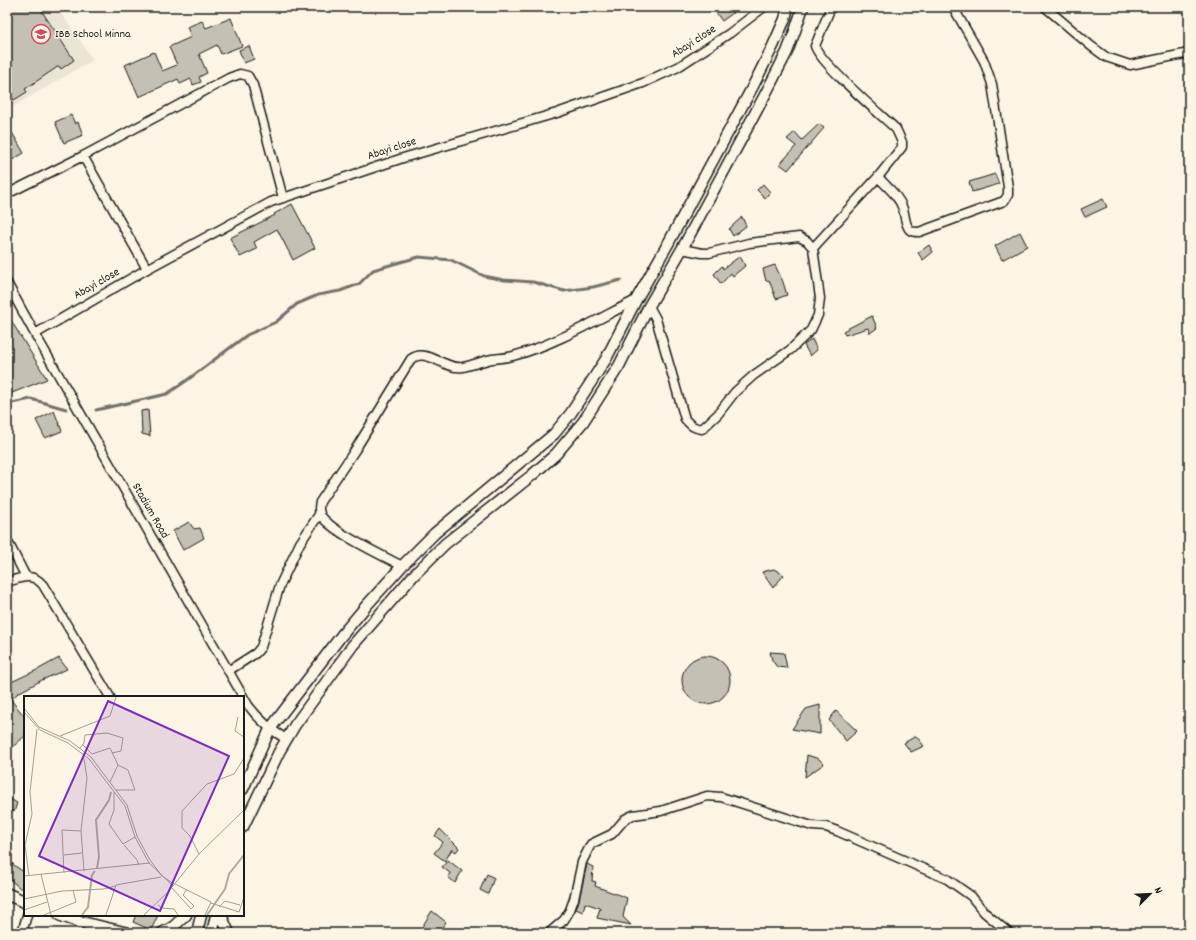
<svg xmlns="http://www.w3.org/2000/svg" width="1196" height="940" viewBox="0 0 1196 940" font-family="Dekko,sans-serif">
  <rect width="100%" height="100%" fill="#fcf5e5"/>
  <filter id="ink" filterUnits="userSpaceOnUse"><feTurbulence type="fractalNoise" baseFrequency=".025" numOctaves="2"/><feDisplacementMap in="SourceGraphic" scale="8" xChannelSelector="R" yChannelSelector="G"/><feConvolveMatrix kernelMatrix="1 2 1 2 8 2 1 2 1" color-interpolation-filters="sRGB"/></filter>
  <g filter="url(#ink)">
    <path fill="#ebe5d6" d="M7,7H57L93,60L7,110Z"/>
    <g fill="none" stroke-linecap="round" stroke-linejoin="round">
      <path stroke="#75726c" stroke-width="3" d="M7,404L31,399L66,409
        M96,410L167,394L186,381L247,335L276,322L297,304L318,295L340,291L359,284L373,270L397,263L419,257L451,260L484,276L504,280L533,282L564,291L593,287L621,280"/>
    </g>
    <path fill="#c4c0b3" stroke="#1c1c1c" d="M7,7H39L74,60L61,69L59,66L25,89L27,92L14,100L7,90Z
      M712,7H728L733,13L722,21Z
      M231,18L242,46L221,54L217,45L199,54L207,73L199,77L201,82L193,85L191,79L180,84L178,79L139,97L125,65L154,52L162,71L177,65L169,47L191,37L187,27L202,21L206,28Z
      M249,46L254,59L244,63L239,50Z
      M71,115L75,124L78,122L83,135L64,143L55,122Z
      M7,124L24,153L7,163Z
      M819,124L824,128L788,170L780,164L796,146L787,139L795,132L802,140Z
      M995,174L999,184L972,192L969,182Z
      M763,184L770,192L765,198L757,190Z
      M1103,199L1107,207L1085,217L1081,209Z
      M292,204L315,248L293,260L277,229L254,242L257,249L240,257L230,238L275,215L274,214Z
      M742,217L746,226L733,236L729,229Z
      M1020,232L1027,246L1002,260L995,246Z
      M929,245L933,252L923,260L918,253Z
      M740,256L745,266L733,276L731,273L721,284L714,274L722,266L723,269Z
      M775,265L783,282L787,295L776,299L769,280L766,281L763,269Z
      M7,314L47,379L7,395Z
      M872,316L877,328L870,333L868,328L845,335L843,331Z
      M812,339L817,350L810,356L804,345Z
      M148,410L150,436L142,434L141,411Z
      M54,411L62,431L45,438L36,420Z
      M189,522L194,529L200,528L204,538L183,550L173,531Z
      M774,569L784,575L773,588L762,572Z
      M770,652L784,653L787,668L777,667L772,660Z
      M682 680a24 24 0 1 1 48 0a24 24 0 1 1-48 0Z
      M59,658L67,669L42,680L18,693L11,700L25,717V736L7,752V684L39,669Z
      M820,705V734L792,729L806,709Z
      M836,711L857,731L846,741L829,720Z
      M916,736L924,746L911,752L904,743Z
      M807,755L819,759L824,764L805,777Z
      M7,797L17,803L14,812L7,808Z
      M440,829L459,848L456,852L452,849L445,861L434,853L443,842L435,836Z
      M7,860L25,873V881L21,889L7,877Z
      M448,860L462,871L455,883L448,877L450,873L442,867Z
      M587,864L593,867L592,881L596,882L595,886L627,898L623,917L631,925L597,918L600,908L585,903L583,912L576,909L579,900Z
      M487,874L494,878L488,894L480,890Z
      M432,911L446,922L438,933H418Z
      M136,915H158L151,930L133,922Z"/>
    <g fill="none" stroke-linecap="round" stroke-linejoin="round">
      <g stroke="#1c1c1c" stroke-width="11">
        <path id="minor" d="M1045,7L1091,46L1106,57L1130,65L1189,53
          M83,156L147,269
          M878,177C887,187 899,196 903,209C905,215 905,226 910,230C912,232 916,232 919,232L1004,201L1008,195V187L992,84L984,61L953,7
          M7,194L83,156L229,78L240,74L248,76L253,85L283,198
          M813,248L878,177L902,147V142L896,129C880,114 820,63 815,46L831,7
          M7,283L35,334L248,705C259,720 271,730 286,739
          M649,306L656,319L685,419C691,426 694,428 702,429L718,414L735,392L754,375L790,350L811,330L818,315L820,298L813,248L807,241L799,237L749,243L709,253H702L682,249
          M35,334L147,269L271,202L403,158L557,113L643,83L678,67L730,33L764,7
          M7,540L26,577
          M402,566C384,556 329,531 320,514C318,510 319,506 320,502L355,450L411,359C427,347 444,370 463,367C473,365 482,361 492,359C499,358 506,358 513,356C556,344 596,320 636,300
          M7,582C21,578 32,572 43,585L110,697
          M228,671L256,653L261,647L280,585L300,543L320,513
          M22,933L27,915
          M549,933L564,920L570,910L574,899L582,862L591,844L612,834L625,819L633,815L661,811L707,796L721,797L812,826L826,827L837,831L947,879L971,896L984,912L1009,933"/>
      </g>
      <g stroke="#1c1c1c" stroke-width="13">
        <path id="tertiary" d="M243,789L270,729L341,636L367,605L402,566L435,533L554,434L571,413L606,359L636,300L669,242L753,86L773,46L785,19L788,7
          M243,827L279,752L295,725L353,645L413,576L445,544L531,476L556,454L583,422L619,366L649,306L682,249L766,93L787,52L795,31L803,7
          M221,915L229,933
          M162,933L173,927L186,915
          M197,933L201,915
          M212,933L216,915"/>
      </g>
      <g stroke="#1c1c1c" stroke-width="14">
        <path id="secondary" d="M7,894L25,902
          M60,915L80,922L126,933"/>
      </g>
      <use href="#minor" stroke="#fcf5e5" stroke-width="8"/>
      <use href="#tertiary" stroke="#fcf5e5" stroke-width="10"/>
      <use href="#secondary" stroke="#fcf5e5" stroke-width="11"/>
    </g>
  </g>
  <defs>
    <g id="school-ring" transform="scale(1)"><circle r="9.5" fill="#fcf5e5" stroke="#d1495b" stroke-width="1.5"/><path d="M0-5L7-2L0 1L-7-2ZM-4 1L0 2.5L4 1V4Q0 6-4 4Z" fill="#d1495b"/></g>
  </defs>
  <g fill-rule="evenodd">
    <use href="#school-ring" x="41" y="34"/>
  </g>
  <g text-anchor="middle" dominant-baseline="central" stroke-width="3" stroke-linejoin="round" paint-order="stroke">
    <g font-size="12" fill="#1c1c1c" stroke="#fcf5e5" text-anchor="start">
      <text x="55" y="34">IBB School Minna</text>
    </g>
    <g font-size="12" fill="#1c1c1c" stroke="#fcf5e5">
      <text transform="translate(694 42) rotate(-33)">Abayi close</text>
      <text transform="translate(392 149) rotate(-18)">Abayi close</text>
      <text transform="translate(97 284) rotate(-30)">Abayi close</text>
      <text transform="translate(150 511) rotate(60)">Stadium Road</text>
    </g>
  </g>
  <g transform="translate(24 696)">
    <rect width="220" height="220" fill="#fcf5e5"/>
    <path fill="none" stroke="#b0aba1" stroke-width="2" d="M73,172L75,161L72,124L85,104L87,96M58,219L64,211L68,179L71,175M183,219L201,193L205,178L220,159"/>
    <path fill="none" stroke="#a29e95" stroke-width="1" d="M0,12L15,31L46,45L67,61L103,109L113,140L126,164L138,180L150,188M0,16L16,34L44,47L65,63L101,110L111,141L125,167L149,190M214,21L211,35L220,41M36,40L86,20L92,1M58,48L68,58L86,52L94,69M56,52L60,47L61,39L83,37L99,42L97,55L88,57M59,57L63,82L57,135L60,175M86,86L94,69M92,94H111L104,74L94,69M90,96V114L85,128L99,148L111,141M100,149L113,164L115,169M175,158L166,140L158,132V115L183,88L210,78L220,62M40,159L58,157M40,177L38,134L57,135M17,178L27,219M0,180L126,167M5,180L1,149L8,118L6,96L13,33M151,188L187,206L181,219M148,192L167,213L170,210L159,199L163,193M144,196L175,158L220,114M0,203L38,195L80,193L91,190M187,207L215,216L220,201M134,209L138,212L150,213L154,219M195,211L201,205L216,209M0,214L23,206M20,219L52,206L49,194M82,219L92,189L137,181M120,219L144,196"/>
    <path fill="#7b2cbf" fill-opacity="0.15" stroke="#7b2cbf" stroke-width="2" d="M84,5L205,60L136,215L15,160Z"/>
    <rect width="220" height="220" fill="none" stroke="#1c1c1c" stroke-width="2"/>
  </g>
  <rect width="1196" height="940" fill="none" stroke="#fcf5e5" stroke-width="24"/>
  <rect x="12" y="12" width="1172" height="916" fill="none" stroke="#1c1c1c" stroke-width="1.5" filter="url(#ink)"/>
  <g transform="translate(1150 894) rotate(66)" stroke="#fcf5e5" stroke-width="3" paint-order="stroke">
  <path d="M0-3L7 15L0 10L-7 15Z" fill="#1c1c1c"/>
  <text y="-6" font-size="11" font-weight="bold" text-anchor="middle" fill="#1c1c1c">N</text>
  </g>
</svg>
